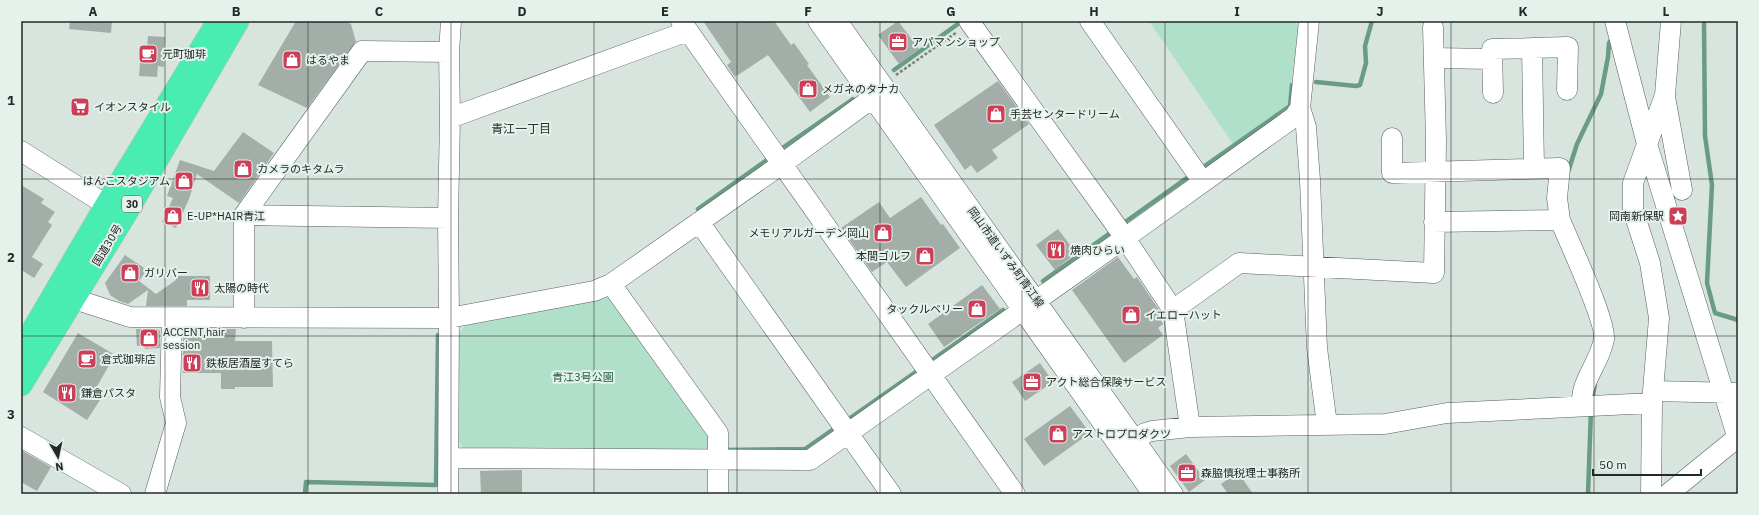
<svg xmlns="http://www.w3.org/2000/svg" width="1759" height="515" viewBox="0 0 1759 515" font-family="'IBM Plex Sans','Noto Sans JP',sans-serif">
  <rect width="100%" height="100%" fill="#d8e4de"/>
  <path fill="#b1e0ca" d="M1149,21L1295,22L1299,26L1288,104L1284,108L1233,144Z
    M611,295L713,434L709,452L464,449L459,441V333L465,325L604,299Z"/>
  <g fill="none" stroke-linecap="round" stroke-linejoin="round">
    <path stroke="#6a9b85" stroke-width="4.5" d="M1704,21L1705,136L1712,185L1707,283L1715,313L1738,320
      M894,70L962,21
      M1316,82L1356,86L1360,85L1366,63L1365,46L1372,21
      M778,151L853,99
      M1199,170L1290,106L1292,85
      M1568,172L1577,144L1601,94L1608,57L1609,43L1613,37
      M702,214L698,209L771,157
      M1121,225L1191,175
      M1043,281L1113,231
      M928,363L1003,310
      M1592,400L1595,384
      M846,421L920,369
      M726,450L805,449L838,426
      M305,494L306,482L436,485L438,335
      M1588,494L1591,410"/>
  </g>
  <path fill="#a3aea8" d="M70,21H112L111,33L69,29Z
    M296,21H346L351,24L356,42L307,108L258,85Z
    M703,21H774L791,45L794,43L809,64L807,65L830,97L810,112L768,55L735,77L727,65L731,62Z
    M898,21L919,49L899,64L878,35Z
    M148,36L165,37L164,67L158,66L157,77L139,76L141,50H147Z
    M998,81L1029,124L992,150L998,158L977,173L971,165L965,170L934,125Z
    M243,132L274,153L239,203L197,174L189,199L176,228L162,222L173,198L167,196L180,160L214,171Z
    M21,185L44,199L41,203L55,212L48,222L52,225L32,257L43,264L34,278L23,271L21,274Z
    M921,197L941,225L943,224L960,248L906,287L887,262L872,272L841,228L879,202L890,218Z
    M1058,229L1076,253L1055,270L1036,245Z
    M125,255L147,270L139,281L156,294L176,280L174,276H210V300H187V306H146L148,290L128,304L119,301L110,295L105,283Z
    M1118,257L1134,279L1137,277L1161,313L1158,314L1163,324L1158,328L1163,335L1124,363L1072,290Z
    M982,285L1000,309L944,347L928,324Z
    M136,329H157L160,331V348L145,349L144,345L137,346Z
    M222,329H236L235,341H272L273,387H235V389H221V373H183V336L222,338Z
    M78,333L115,355L92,395L100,400L87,420L43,392Z
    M1040,363L1053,382L1025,401L1012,382Z
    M1070,406L1090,433L1044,466L1024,439Z
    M21,450L51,467L37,491L21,482Z
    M1186,454L1205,480L1189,492L1170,466Z
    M522,470V494H481L480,471Z
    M1238,472L1253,494H1228L1221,484Z"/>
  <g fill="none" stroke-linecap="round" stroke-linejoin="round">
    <g stroke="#57615c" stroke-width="21">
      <path id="minor" d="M681,21L1015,494
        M818,21L1153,494
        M837,21L1173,494
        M969,21L1125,238L1173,310L1190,427
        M1090,21L1203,182
        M1615,21L1647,144L1738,439
        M1532,48L1568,47L1567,90
        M1434,58L1492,59
        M1493,93L1492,49L1532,48L1534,168
        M1665,97L1682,190
        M1300,108L1306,127L1310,180L1317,348L1327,425
        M450,118L688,31
        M1392,138V173L1560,168L1557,198L1560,220
        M21,151L119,213
        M244,215L448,218
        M699,222L891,494
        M1434,222L1560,220C1569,242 1606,320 1604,339C1600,363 1580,381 1582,405
        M611,284L718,433V494
        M74,299L130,317L449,318L594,291L611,284L782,164L885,89
        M1173,310L1239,263L1434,273L1436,141L1433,27
        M244,318V215L362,51L449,52
        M1654,391L1736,393
        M21,437L121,494
        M1136,441L1145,433L1152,431L1190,427L1385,424L1447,413L1652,403
        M448,458L810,460L1125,238L1294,117L1300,108L1309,21
        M155,494L176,423L170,397L172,318
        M448,494L449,318L448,218L450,118L449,52L451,21
        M1651,494L1652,403L1659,318L1650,263L1633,210V183L1665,95L1671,21
        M1668,494L1738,437"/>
    </g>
    <g stroke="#bdbebe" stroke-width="23">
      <path id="highway" d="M21,350L106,205L218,21
        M21,385L124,217L238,21"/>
    </g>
    <path stroke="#7c837f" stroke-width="2.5" stroke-dasharray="3 2" stroke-linecap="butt" d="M896,75L957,32"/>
    <use href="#minor" stroke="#fff" stroke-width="20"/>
    <use href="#highway" stroke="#49ecb2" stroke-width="22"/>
  </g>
  <path fill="none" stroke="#242826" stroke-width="1" stroke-opacity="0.55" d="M165,21V494M308,21V494M451,21V494M594,21V494M737,21V494M880,21V494M1022,21V494M1165,21V494M1308,21V494M1451,21V494M1594,21V494M21,179H1738M21,336H1738"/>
  <defs>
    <g id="office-square" transform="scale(1)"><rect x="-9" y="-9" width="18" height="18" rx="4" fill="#ce3e57" stroke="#e5f1eb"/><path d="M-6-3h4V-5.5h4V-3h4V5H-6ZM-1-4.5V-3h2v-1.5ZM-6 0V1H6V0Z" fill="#fff"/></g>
    <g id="cafe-square" transform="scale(1)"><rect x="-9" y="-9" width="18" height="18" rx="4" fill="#ce3e57" stroke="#e5f1eb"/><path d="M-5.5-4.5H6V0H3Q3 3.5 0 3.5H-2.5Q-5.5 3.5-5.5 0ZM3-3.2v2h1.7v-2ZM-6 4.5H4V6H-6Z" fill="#fff"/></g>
    <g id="shop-square" transform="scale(1)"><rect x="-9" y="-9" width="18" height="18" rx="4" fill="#ce3e57" stroke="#e5f1eb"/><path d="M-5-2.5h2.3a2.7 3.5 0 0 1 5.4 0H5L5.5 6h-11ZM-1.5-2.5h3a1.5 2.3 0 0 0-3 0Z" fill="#fff"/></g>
    <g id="supermarket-square" transform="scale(1)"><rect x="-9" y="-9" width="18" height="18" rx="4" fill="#ce3e57" stroke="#e5f1eb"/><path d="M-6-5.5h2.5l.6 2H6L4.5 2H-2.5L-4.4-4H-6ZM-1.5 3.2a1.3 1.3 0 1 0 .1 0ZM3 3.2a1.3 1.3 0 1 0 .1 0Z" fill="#fff"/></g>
    <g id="sight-square" transform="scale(1)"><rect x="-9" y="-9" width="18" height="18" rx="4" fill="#ce3e57" stroke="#e5f1eb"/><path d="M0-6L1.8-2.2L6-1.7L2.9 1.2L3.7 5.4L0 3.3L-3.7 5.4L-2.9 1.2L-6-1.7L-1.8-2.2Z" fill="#fff"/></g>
    <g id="restaurant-square" transform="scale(1)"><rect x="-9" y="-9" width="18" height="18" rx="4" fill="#ce3e57" stroke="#e5f1eb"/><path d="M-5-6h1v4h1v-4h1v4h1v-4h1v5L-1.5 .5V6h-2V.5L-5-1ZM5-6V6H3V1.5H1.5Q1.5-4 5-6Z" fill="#fff"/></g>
  </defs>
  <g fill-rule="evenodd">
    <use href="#office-square" x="898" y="42"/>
    <use href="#cafe-square" x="148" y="54"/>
    <use href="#shop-square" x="292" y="60"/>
    <use href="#shop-square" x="808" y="89"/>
    <use href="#supermarket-square" x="80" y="107"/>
    <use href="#shop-square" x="996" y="114"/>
    <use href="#shop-square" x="243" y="169"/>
    <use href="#shop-square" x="184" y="181"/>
    <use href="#shop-square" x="173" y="216"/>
    <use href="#sight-square" x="1678" y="216"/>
    <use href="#shop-square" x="883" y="233"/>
    <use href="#restaurant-square" x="1056" y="250"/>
    <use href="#shop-square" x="925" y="256"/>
    <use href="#shop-square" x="130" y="273"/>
    <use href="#restaurant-square" x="200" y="288"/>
    <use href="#shop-square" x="977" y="309"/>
    <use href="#shop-square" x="1131" y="315"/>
    <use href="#shop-square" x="149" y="338"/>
    <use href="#cafe-square" x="87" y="359"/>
    <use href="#restaurant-square" x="192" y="363"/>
    <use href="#office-square" x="1032" y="382"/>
    <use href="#restaurant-square" x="67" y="393"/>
    <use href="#shop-square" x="1058" y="434"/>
    <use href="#office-square" x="1187" y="473"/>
  </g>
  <g text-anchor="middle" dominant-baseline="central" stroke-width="4" stroke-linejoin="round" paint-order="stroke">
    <rect fill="#e5f1eb" stroke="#5e6461" stroke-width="1" x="122" y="196" width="20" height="16" rx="3"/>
    <g font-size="10" font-weight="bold" fill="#242826">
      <text x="132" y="204">30</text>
    </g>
    <g font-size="11" fill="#242826" stroke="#e5f1eb" text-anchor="start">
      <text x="912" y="42">アパマンショップ</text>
      <text x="162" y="54">元町珈琲</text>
      <text x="306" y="60">はるやま</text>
      <text x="822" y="89">メガネのタナカ</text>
      <text x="94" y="107">イオンスタイル</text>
      <text x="1010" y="114">手芸センタードリーム</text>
      <text x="257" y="169">カメラのキタムラ</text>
      <text x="170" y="181" text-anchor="end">はんこスタジアム</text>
      <text x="187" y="216">E-UP*HAIR青江</text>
      <text x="1664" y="216" text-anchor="end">岡南新保駅</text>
      <text x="869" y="233" text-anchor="end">メモリアルガーデン岡山</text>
      <text x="1070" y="250">焼肉ひらい</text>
      <text x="911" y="256" text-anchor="end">本間ゴルフ</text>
      <text x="144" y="273">ガリバー</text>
      <text x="214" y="288">太陽の時代</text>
      <text x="963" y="309" text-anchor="end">タックルベリー</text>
      <text x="1145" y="315">イエローハット</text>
      <text x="163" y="332">ACCENT,hair<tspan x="163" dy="13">session</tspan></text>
      <text x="101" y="359">倉式珈琲店</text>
      <text x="206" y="363">鉄板居酒屋すてら</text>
      <text x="1046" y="382">アクト総合保険サービス</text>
      <text x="81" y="393">鎌倉パスタ</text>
      <text x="1072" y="434">アストロプロダクツ</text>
      <text x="1201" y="473">森脇慎税理士事務所</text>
    </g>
    <g font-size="11" fill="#242826" stroke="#e5f1eb">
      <text transform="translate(107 245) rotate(-59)">国道30号</text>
      <text transform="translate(1006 257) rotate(54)">岡山市道いずみ町青江線</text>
    </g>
    <g font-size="11" fill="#205d46" stroke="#e5f1eb">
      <text x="583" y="377">青江3号公園</text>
    </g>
    <g font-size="12" fill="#2a332f" stroke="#e5f1eb">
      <text x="521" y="128">青江一丁目</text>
    </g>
  </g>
  <rect width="1759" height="515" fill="none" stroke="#e5f1eb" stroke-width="44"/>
  <g transform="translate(58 457) rotate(171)" stroke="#e5f1eb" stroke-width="3" paint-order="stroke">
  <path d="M0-3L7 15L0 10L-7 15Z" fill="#242826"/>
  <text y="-6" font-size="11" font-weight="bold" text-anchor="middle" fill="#242826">N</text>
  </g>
  <path d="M1593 469v6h108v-6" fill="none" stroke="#242826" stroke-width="2"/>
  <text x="1599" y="469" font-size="12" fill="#242826" stroke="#e5f1eb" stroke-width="3" paint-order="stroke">50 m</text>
  <rect x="22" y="22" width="1715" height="471" fill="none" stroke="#242826" stroke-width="1.5"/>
  <g font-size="13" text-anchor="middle" font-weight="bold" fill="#242826">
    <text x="93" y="16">A</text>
    <text x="236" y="16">B</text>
    <text x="379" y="16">C</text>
    <text x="522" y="16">D</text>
    <text x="665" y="16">E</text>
    <text x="808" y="16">F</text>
    <text x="951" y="16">G</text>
    <text x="1094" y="16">H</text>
    <text x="1237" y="16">I</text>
    <text x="1380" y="16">J</text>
    <text x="1523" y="16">K</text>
    <text x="1666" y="16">L</text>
    <text x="11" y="105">1</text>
    <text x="11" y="262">2</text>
    <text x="11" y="419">3</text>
  </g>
</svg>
